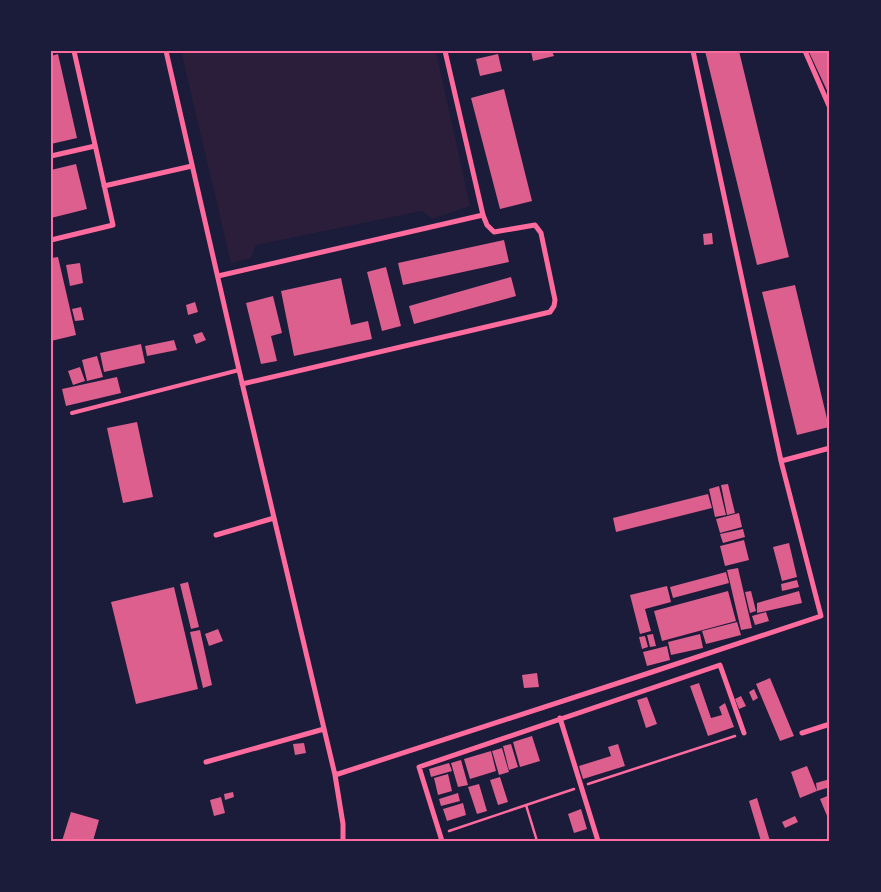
<svg xmlns="http://www.w3.org/2000/svg" width="881" height="892" viewBox="0 0 881 892" font-family="'Source Sans 3',sans-serif">
  <rect width="100%" height="100%" fill="#1b1b3a"/>
  <path fill="#2a1e3b" d="M181,51H436L470,206L432,219L422,211L256,245L251,258L231,263Z"/>
  <path fill="#dd5f8e" d="M531,51H552L554,56L533,61Z
    M705,51H739L789,257L757,265Z
    M812,51H830V97L809,52Z
    M58,54L77,138L51,144V56Z
    M498,54L502,71L480,76L476,59Z
    M504,89L532,201L500,209L471,98Z
    M76,164L87,209L51,218V170Z
    M712,233L713,244L704,245L703,234Z
    M504,240L509,262L403,285L398,263Z
    M58,257L76,335L51,341V258Z
    M80,263L83,283L70,286L66,265Z
    M386,267L401,326L382,331L367,272Z
    M511,277L516,296L414,324L409,306Z
    M341,278L351,325L368,321L372,339L294,356L281,291Z
    M795,285L829,427L797,435L762,292Z
    M273,296L282,333L271,336L277,361L261,364L246,303Z
    M195,302L198,312L188,315L186,305Z
    M81,307L84,320L75,321L72,309Z
    M202,332L206,340L196,344L193,335Z
    M174,340L177,350L147,356L145,346Z
    M141,344L145,363L104,372L100,353Z
    M97,356L103,377L87,381L82,360Z
    M80,367L85,381L73,385L68,371Z
    M117,377L121,393L66,406L62,389Z
    M137,422L153,497L123,503L107,428Z
    M728,484L735,513L727,515L721,485Z
    M719,486L726,515L715,517L709,489Z
    M708,494L712,508L616,532L613,518Z
    M739,513L742,527L720,533L716,519Z
    M743,529L745,537L723,543L720,534Z
    M744,540L749,560L725,566L720,546Z
    M789,543L797,577L782,581L773,547Z
    M738,568L752,628L741,630L727,570Z
    M726,572L729,583L673,598L670,587Z
    M797,580L799,587L782,591L781,584Z
    M188,582L199,627L191,629L180,584Z
    M667,586L671,602L645,609L651,631L640,634L630,595Z
    M174,587L198,689L136,704L111,602Z
    M728,591L736,621L662,641L654,611Z
    M751,591L756,611L750,613L745,592Z
    M799,591L802,603L757,613V603Z
    M766,612L769,621L755,625L752,616Z
    M737,622L741,635L706,644L702,631Z
    M218,629L223,641L209,646L205,634Z
    M200,630L212,685L203,688L190,632Z
    M653,634L656,646L650,647L647,635Z
    M700,634L703,648L671,655L668,642Z
    M645,636L648,647L642,649L639,637Z
    M667,646L670,660L647,666L643,652Z
    M537,673L539,687L524,688L522,675Z
    M770,678L794,736L780,741L756,684Z
    M699,683L711,718L722,715L719,707L725,703L734,727L708,736L690,686Z
    M754,689L758,698L753,701L749,692Z
    M741,696L746,706L739,709L735,699Z
    M647,697L657,724L646,728L637,700Z
    M532,736L540,761L520,767L513,742Z
    M304,743L306,753L295,755L293,744Z
    M511,744L518,767L509,770L503,746Z
    M618,744L625,766L583,779L579,766L611,756L608,747Z
    M502,748L509,772L499,775L492,751Z
    M491,751L496,771L470,779L464,759Z
    M461,760L468,785L458,787L451,763Z
    M449,763L452,771L431,777L429,769Z
    M807,766L817,791L800,798L791,772Z
    M448,774L452,791L438,795L434,778Z
    M500,777L508,802L498,805L490,780Z
    M830,779V787L817,791L816,783Z
    M479,784L487,811L477,814L468,787Z
    M233,792L234,797L225,800L224,794Z
    M458,793L460,801L441,806L439,799Z
    M830,795V823L820,799Z
    M221,797L225,813L214,816L210,800Z
    M757,798L770,841H761L749,801Z
    M463,803L466,815L447,821L443,809Z
    M581,809L587,829L574,833L568,814Z
    M71,812L99,820L93,841H62Z
    M795,816L798,822L785,828L782,822Z"/>
  <g fill="none" stroke-linecap="round" stroke-linejoin="round">
    <path stroke="#ff6b9d" stroke-width="2.5" d="M588,784L735,736
      M526,805L537,841
      M449,831L574,789"/>
    <path stroke="#ff6b9d" stroke-width="4" d="M72,413L239,370"/>
    <path stroke="#ff6b9d" stroke-width="5" d="M166,51L239,370L335,775L343,824V841
      M805,51L830,108
      M51,156L95,146
      M104,186L192,166
      M51,240L113,225L74,51
      M218,276L483,215
      M242,384L550,312L554,306L555,300L541,233L535,225L494,232L487,225L483,215L445,51
      M781,461L830,448
      M216,535L274,518
      M560,718L598,841
      M802,733L830,724
      M206,762L324,729
      M335,775L646,674L821,616L781,461L693,51
      M442,841L419,767L720,665L744,733"/>
  </g>
  <rect width="881" height="892" fill="none" stroke="#1b1b3a" stroke-width="105"/>
  <rect x="52" y="52" width="776" height="788" fill="none" stroke="#ff6b9d" stroke-width="2"/>
</svg>
